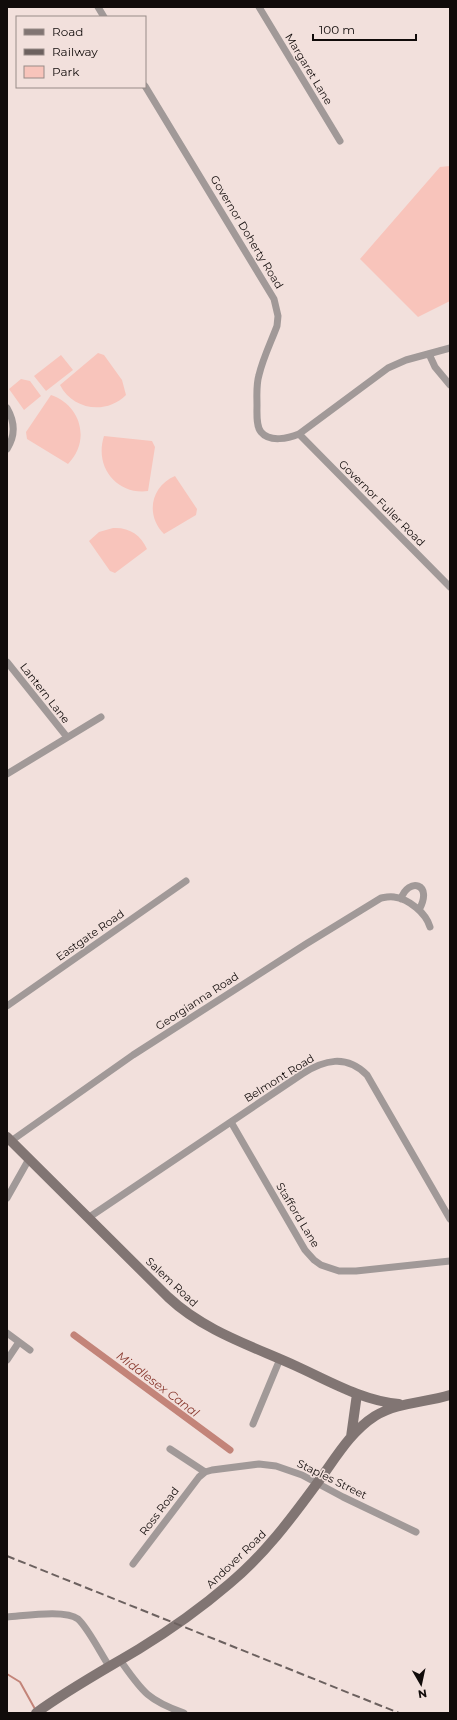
<svg xmlns="http://www.w3.org/2000/svg" width="457" height="1720" viewBox="0 0 457 1720" font-family="Montserrat,sans-serif">
  <rect width="100%" height="100%" fill="#f2e0dc"/>
  <path fill="#f8c4bb" d="M450,166V301L418,317L360,259L440,167Z
    M98,353L104,355L122,380L126,395C106,415 73,410 60,385Z
    M61,355L73,370L46,391L34,376Z
    M21,379L30,381L41,396L24,410L9,389Z
    M51,395C81,405 91,441 68,464L27,439L26,432Z
    M104,436L152,441L155,447L148,491C117,495 94,467 104,436Z
    M175,476L197,509L196,515L164,534C145,515 151,486 175,476Z
    M113,528C129,527 141,535 147,549L115,573L110,571L89,541L99,532Z"/>
  <g fill="none" stroke-linecap="round" stroke-linejoin="round">
    <path stroke="#c38479" stroke-width="2" d="M7,1674L20,1682L35,1709"/>
    <path stroke="#c38479" stroke-width="7" d="M74,1335L230,1450"/>
    <path stroke="#a19998" stroke-width="7" d="M98,7L104,17
      M259,7L340,141
      M145,86L274,299L278,316L277,326C271,342 263,358 259,375C256,385 257,395 257,405C257,413 256,426 261,432C270,443 289,438 299,434L388,368L406,360L450,348
      M429,354L435,367L450,385
      M7,408C15,422 16,435 7,449
      M299,434L450,587
      M7,662L67,737
      M7,774L101,717
      M401,899C408,877 434,883 419,910
      M7,1006L186,881
      M231,1122L305,1250L314,1260L321,1265L339,1271H356L450,1261
      M11,1141L133,1055L306,944L381,898C386,897 390,896 394,897C409,899 426,913 430,927
      M7,1198L29,1159
      M88,1218L302,1074C324,1060 346,1054 367,1075L450,1219
      M7,1333L30,1350
      M7,1360L19,1342
      M253,1424L280,1359
      M170,1449L205,1472L212,1470L259,1464L276,1466L302,1475L343,1497L416,1532
      M133,1564L199,1477L205,1472
      M7,1617C24,1616 65,1609 78,1619C88,1628 101,1654 109,1666
      M120,1660C142,1691 147,1700 184,1713"/>
    <path stroke="#817573" stroke-width="10" d="M7,1137L168,1297C204,1331 252,1346 296,1366C329,1381 363,1401 399,1404
      M351,1437L357,1394
      M36,1713C69,1689 104,1670 139,1649C170,1630 201,1608 229,1584C264,1555 291,1519 318,1482C335,1459 350,1432 375,1416C398,1402 424,1403 450,1395"/>
    <path stroke="#6c615f" stroke-width="2" stroke-dasharray="8 4" stroke-linecap="butt" d="M7,1556L399,1713"/>
  </g>
  <g text-anchor="middle" dominant-baseline="central" stroke-width="3" stroke-linejoin="round" paint-order="stroke">
    <g font-size="11" fill="#110b0a" stroke="#f2e0dc">
      <text transform="translate(309 69) rotate(59)">Margaret Lane</text>
      <text transform="translate(247 232) rotate(59)">Governor Doherty Road</text>
      <text transform="translate(382 503) rotate(45)">Governor Fuller Road</text>
      <text transform="translate(45 693) rotate(52)">Lantern Lane</text>
      <text transform="translate(90 935) rotate(-35)">Eastgate Road</text>
      <text transform="translate(197 1001) rotate(-33)">Georgianna Road</text>
      <text transform="translate(279 1078) rotate(-32)">Belmont Road</text>
      <text transform="translate(298 1215) rotate(59)">Stafford Lane</text>
      <text transform="translate(172 1282) rotate(43)">Salem Road</text>
      <text transform="translate(332 1479) rotate(26)">Staples Street</text>
      <text transform="translate(159 1511) rotate(-53)">Ross Road</text>
      <text transform="translate(236 1559) rotate(-44)">Andover Road</text>
    </g>
    <g font-size="12" font-style="italic" fill="#8a3b31" stroke="#f2e0dc">
      <text transform="translate(158 1384) rotate(37)">Middlesex Canal</text>
    </g>
  </g>
  <rect width="457" height="1720" fill="none" stroke="#110b0a" stroke-width="16"/>
  <rect x="16" y="16" width="130" height="72" fill="#f2e0dc" stroke="#988b88"/>
  <rect x="24" y="29" width="20" height="6" fill="#817573" stroke="#988b88"/>
  <text x="52" y="36" font-size="12" fill="#110b0a">Road</text>
  <rect x="24" y="49" width="20" height="6" fill="#6c615f" stroke="#988b88"/>
  <text x="52" y="56" font-size="12" fill="#110b0a">Railway</text>
  <rect x="24" y="66" width="20" height="12" fill="#f8c4bb" stroke="#988b88"/>
  <text x="52" y="76" font-size="12" fill="#110b0a">Park</text>
  <g transform="translate(421 1684) rotate(171)" stroke="#f2e0dc" stroke-width="3" paint-order="stroke">
  <path d="M0-3L7 15L0 10L-7 15Z" fill="#110b0a"/>
  <text y="-6" font-size="11" font-weight="bold" text-anchor="middle" fill="#110b0a">N</text>
  </g>
  <path d="M313 34v6h103v-6" fill="none" stroke="#110b0a" stroke-width="2"/>
  <text x="319" y="34" font-size="12" fill="#110b0a" stroke="#f2e0dc" stroke-width="3" paint-order="stroke">100 m</text>
</svg>
